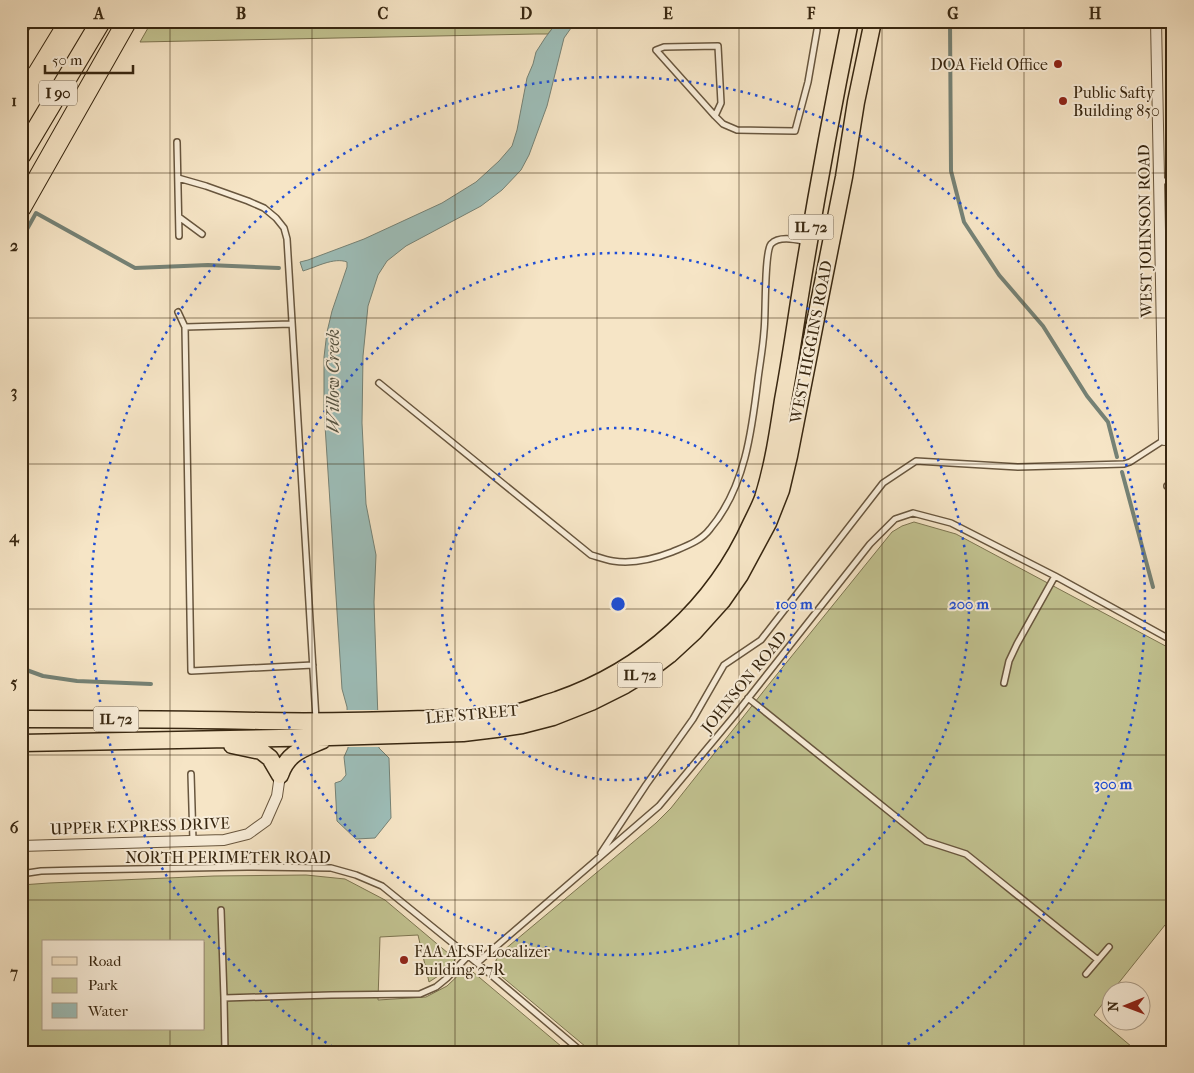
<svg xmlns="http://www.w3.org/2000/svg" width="1194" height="1073" viewBox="0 0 1194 1073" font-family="'IM FELL French Canon',serif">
  <rect width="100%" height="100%" fill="#f6e5c6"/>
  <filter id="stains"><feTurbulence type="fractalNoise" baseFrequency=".004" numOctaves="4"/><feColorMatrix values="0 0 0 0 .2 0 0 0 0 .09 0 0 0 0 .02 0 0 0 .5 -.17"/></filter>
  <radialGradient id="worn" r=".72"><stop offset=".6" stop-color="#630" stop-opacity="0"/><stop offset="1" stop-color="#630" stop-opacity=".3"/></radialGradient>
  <path fill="#c2c391" stroke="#7d7551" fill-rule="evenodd" d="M152,21H558L548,34H536L140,42Z
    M914,522L956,534L1173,650V931L1165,925L1113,990H1112L1111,993L1094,1015L1138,1052H592L501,976L494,966L498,955L656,823L671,808L774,678L892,532L902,526Z
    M306,875L345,879L385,900L455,959L452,967L429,982L418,935L380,937L378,1000L426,997L447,986L467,967L568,1052H21V885L49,883L214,876ZM44,942H204V1029H44Z"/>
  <path fill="#9dbeb9" stroke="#758276" d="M558,21H576L564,38L547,106L529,155L521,170L502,190L481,206L406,246L387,261L378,275L368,306L363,356L362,423L366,504L376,555L374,602L379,748L389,758L391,818L375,838L356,839L337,821L335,783L341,781L346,775L344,757L348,748L347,707L342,689L324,410V357L327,332L332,311L347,267V262C334,257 316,267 303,271L300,262L308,260L364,239L442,203L476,182L499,161L512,146L517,130L527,78L533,64L536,52L545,38Z"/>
  <path fill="#f6e5c6" d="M346,710H379L380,747H347Z"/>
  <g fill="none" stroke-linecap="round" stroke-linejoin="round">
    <path stroke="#758276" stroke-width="4" d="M950,21L951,171L964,222L999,275L1043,326L1087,396L1108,422L1117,457
      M21,240L36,213L135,268L208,265L279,268
      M1122,472L1153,587
      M21,668L43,676L77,681L151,684"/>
    <g stroke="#68563e" stroke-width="8">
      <path id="service" d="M715,116L721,103L718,46L664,47L656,50L715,116L723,124L737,130L795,131L808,82L817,30
        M177,142L179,236
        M178,178L206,186L248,201L264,208L276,218L284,228L287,239L316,719
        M1159,181H1173
        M179,217L202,234
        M178,312L185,327L191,671L313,665
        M185,327L292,324
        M379,383L591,555C598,557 606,560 613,561C633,564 654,559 672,552C686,546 701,541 710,529C745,488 752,430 758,379C760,363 763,347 764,331C766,316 764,253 771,244C780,235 797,240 807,242
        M1167,486H1173
        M1004,683L1009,661L1017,644L1055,576
        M748,698L926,841L966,854L1098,960
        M191,774L193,841
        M601,853L646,785L693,719L724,665L761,640L883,483L916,461L1018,467L1124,464L1130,462L1164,440L1173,439
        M21,874L41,871L80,870L247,867L331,868L356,875L382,886L477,963L582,1052
        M221,910L224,998L331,995L420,994L436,987L447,978L468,956
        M477,963L659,806L735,715L870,544L895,519L913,513L951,523L1055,576L1173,641
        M1086,974L1109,947
        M224,998L225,1052"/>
    </g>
    <g stroke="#68563e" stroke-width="12">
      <path id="minor" d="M1156,21L1164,440
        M21,846L224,840L248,834L266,821L277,796L280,775"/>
    </g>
    <g stroke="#382711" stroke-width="19">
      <path id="primary" d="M21,719C101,719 181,719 260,721C316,722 371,721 426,719C457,717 488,718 519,712C531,709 544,704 557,700C644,670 714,607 752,522C756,514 760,506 763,498C773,466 778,433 783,400C789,368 794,335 799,302C814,208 831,115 850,21
        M21,743L330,737L463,733L496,729L522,725L553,717L591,702L625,685L648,671L669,655L695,631L722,601L740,575L768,523L781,490L789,456L818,308L844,177L856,102L873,21
        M232,745L261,751L270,758L280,775
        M280,775C288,752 303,749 323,740"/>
    </g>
    <g stroke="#382711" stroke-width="21">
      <path id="motorway" d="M21,62L46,21
        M21,155L101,21
        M21,208L127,21"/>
    </g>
    <use href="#service" stroke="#f9eeda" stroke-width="5"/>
    <use href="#minor" stroke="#f9eeda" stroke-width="10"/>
    <use href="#primary" stroke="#f6e5c6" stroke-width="16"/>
    <use href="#motorway" stroke="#f6e5c6" stroke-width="19"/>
  </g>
  <path fill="none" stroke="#382711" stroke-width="1" stroke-opacity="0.55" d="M170,21V942M312,21V1052M455,21V1052M597,21V1052M739,21V1052M882,21V1052M1024,21V1052M21,173H1173M21,318H1173M21,464H1173M21,609H1173M21,755H1173M21,900H1173M170,1029V1052"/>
  <g fill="none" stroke="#1d4ed8" stroke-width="2.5" stroke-dasharray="2.5 5">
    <circle cx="618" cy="604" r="176"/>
    <circle cx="618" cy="604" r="351"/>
    <path d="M339 1051A527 527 0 1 1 897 1051"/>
  </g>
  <g fill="#8f2418" stroke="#f9eeda" stroke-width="2">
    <circle cx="1058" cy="64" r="5"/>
    <circle cx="1063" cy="101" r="5"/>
    <circle cx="404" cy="960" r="5"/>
  </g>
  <g text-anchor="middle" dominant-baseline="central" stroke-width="4" stroke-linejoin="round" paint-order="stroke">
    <g fill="#f9eeda" stroke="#72634d" stroke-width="1">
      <rect x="39" y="80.5" width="38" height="25" rx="4"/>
      <rect x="788.5" y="214.5" width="45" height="25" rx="4"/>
      <rect x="617.5" y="662.5" width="45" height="25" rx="4"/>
      <rect x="93.5" y="706.5" width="45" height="25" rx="4"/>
    </g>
    <g font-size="15" font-weight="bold" fill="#382711">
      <text x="58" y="93">I 90</text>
      <text x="811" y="227">IL 72</text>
      <text x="640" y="675">IL 72</text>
      <text x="116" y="719">IL 72</text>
    </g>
    <g font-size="16" fill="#382711" stroke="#f9eeda" text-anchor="start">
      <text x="1048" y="64" text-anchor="end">DOA Field Office</text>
      <text x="1073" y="92">Public Safty<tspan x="1073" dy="18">Building 850</tspan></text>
      <text x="414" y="951">FAA ALSF Localizer<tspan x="414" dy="18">Building 27R</tspan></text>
    </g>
    <g font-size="16" fill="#382711" stroke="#f9eeda">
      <text transform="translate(1145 231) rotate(-91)">WEST JOHNSON ROAD</text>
      <text transform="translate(811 342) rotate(-79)">WEST HIGGINS ROAD</text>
      <text transform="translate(744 682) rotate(-51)">JOHNSON ROAD</text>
      <text transform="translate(472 714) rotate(-5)">LEE STREET</text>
      <text transform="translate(140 826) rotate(-2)">UPPER EXPRESS DRIVE</text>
      <text x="228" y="857">NORTH PERIMETER ROAD</text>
    </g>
    <g font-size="18" font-style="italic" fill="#565443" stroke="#f9eeda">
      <text transform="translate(333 381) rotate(-90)">Willow Creek</text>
    </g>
  </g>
  <circle cx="618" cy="604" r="8" fill="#1d4ed8" stroke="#f9eeda" stroke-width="2.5"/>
  <g font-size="15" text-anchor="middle" font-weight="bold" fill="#1d4ed8" stroke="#f9eeda" stroke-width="4" stroke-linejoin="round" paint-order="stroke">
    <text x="794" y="609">100 m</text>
    <text x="969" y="609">200 m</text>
    <text x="1113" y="789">300 m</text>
  </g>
  <rect width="1194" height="1073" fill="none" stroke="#f6e5c6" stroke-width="55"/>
  <rect x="42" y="940" width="162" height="90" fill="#f9eeda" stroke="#ac9e8a"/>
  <rect x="52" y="957" width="25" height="8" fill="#f6e5c6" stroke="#ac9e8a"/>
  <text x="88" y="966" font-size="15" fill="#382711">Road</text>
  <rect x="52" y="978" width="25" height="15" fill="#c2c391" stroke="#ac9e8a"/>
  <text x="88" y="990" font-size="15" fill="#382711">Park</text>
  <rect x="52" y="1003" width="25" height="15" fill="#9dbeb9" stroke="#ac9e8a"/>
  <text x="88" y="1016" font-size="15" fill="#382711">Water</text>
  <g transform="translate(1126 1006) rotate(269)"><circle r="24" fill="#f9eeda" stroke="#ac9e8a"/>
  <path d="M0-4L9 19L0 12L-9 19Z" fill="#8f2418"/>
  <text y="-8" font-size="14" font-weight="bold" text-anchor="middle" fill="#382711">N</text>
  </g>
  <path d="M45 65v8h88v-8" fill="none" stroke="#382711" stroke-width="2.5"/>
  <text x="52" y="65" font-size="15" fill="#382711" stroke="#f9eeda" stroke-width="4" paint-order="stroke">50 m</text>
  <rect x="28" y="28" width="1138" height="1018" fill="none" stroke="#382711" stroke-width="2"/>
  <g font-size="16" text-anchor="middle" font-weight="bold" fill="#382711">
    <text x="99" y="19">A</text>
    <text x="241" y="19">B</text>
    <text x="383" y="19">C</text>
    <text x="526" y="19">D</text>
    <text x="668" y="19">E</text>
    <text x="811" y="19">F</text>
    <text x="953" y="19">G</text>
    <text x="1095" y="19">H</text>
    <text x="14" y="106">1</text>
    <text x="14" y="251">2</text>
    <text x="14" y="397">3</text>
    <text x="14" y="542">4</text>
    <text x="14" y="688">5</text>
    <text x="14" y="833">6</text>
    <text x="14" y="978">7</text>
  </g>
  <rect width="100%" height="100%" filter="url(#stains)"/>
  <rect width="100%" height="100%" fill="url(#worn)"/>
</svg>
